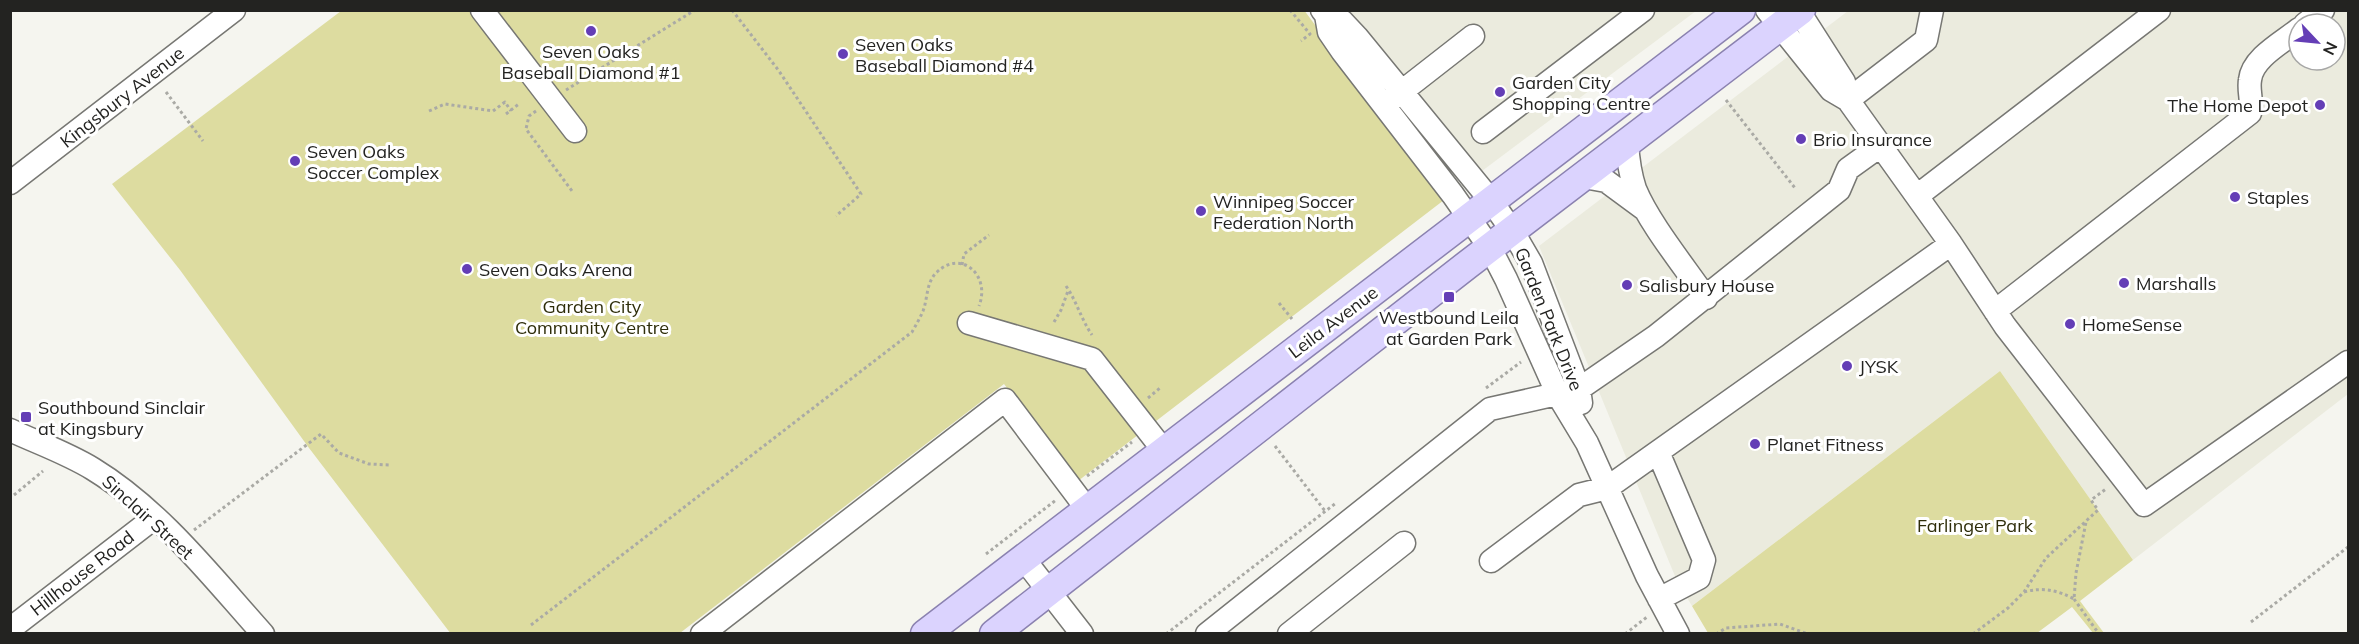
<svg xmlns="http://www.w3.org/2000/svg" width="2359" height="644" viewBox="0 0 2359 644" font-family="Mulish,sans-serif">
  <rect width="100%" height="100%" fill="#f5f5ef"/>
  <path fill="#ebebde" fill-rule="evenodd" d="M1347,11H1696L1478,174Z
    M1848,11H2348V394L2133,560L2000,371L1692,606L1677,581L1539,246ZM2299,24H2335V60H2299Z"/>
  <path fill="#dddca0" d="M1304,10L1444,200L1078,481L1004,384L680,633L451,634L309,448L180,270L112,184L341,11Z
    M2000,371L2133,560L2080,601L2104,633H2093L2072,607L2037,633H1708L1692,606Z"/>
  <g fill="none" stroke-linecap="round" stroke-linejoin="round">
    <g stroke="#777773" stroke-width="25">
      <path id="minor" d="M482,10L575,131
        M1322,10L1326,15L1329,32L1342,51L1453,195L1490,248L1506,279L1558,395L1587,443L1647,576L1678,634
        M1767,10L1831,90L1848,100
        M1798,10L1844,82L1848,100L1951,244L2005,326L2144,505L2348,362
        M1326,15L1342,21L1357,37L1492,202L1513,232L1531,263L1579,389L1581,403
        M2305,24L2323,10
        M1391,100L1473,36
        M1848,100L1926,40L1932,10
        M1483,132L1643,10
        M1627,143C1628,159 1630,174 1635,189C1649,223 1684,266 1706,298
        M1584,177L1606,181L1644,209
        M10,183L234,10
        M1917,196L2159,10
        M1995,311L2250,113C2253,101 2248,91 2250,80C2252,58 2283,42 2299,29
        M969,323L1092,359L1164,451
        M10,430C38,443 67,453 93,469C160,510 211,576 263,634
        M1658,452L1704,560L1699,578L1659,599
        M1023,558L1082,634
        M1491,561L1579,495L1607,488L1951,244
        M10,629L154,518
        M702,634L1005,400L1087,509
        M1207,634L1490,409L1579,389L1656,336L1839,190L1848,169L1880,146
        M1289,634L1404,543"/>
    </g>
    <g stroke="#8b82b0" stroke-width="31">
      <path id="major" d="M925,634L1741,10
        M994,634L1467,265L1801,10"/>
    </g>
    <path stroke="#aaaaa5" stroke-width="3" stroke-dasharray="3 3" stroke-linecap="butt" d="M732,10L779,71L861,194L836,216
      M1290,10L1310,34L1301,41
      M566,90L695,10
      M166,92L203,141
      M1726,100L1795,188
      M429,111L445,104L493,111L505,102L511,111
      M536,111L529,116L526,129L572,191
      M506,114L520,103
      M962,265L964,254L989,235
      M1066,286C1077,302 1081,319 1092,335
      M1279,303L1292,319
      M1054,322L1061,310L1068,291
      M1486,388L1521,362
      M1148,398L1160,388
      M1275,446L1325,511
      M1087,476L1132,442
      M14,495L43,471
      M194,530L321,434L339,453L369,464L390,465
      M986,554L1056,500
      M2024,592C2043,587 2057,590 2074,599L2076,573L2086,522
      M2074,599L2099,634
      M2251,622L2348,547
      M531,625L912,332C916,325 920,318 923,311C928,298 926,282 937,272C961,249 991,275 979,306
      M1166,634L1336,503
      M1625,634L1647,617
      M1716,634L1726,628L1780,624L1808,634
      M1973,634L2008,608L2024,592L2046,558L2098,510L2091,500L2106,489"/>
    <use href="#minor" stroke="#fff" stroke-width="22"/>
    <use href="#major" stroke="#dbd3fe" stroke-width="28"/>
  </g>
  <g fill="#643eb6" stroke="#fff" stroke-width="2">
    <circle cx="591" cy="31" r="6"/>
    <circle cx="843" cy="54" r="6"/>
    <circle cx="1500" cy="92" r="6"/>
    <circle cx="2320" cy="105" r="6"/>
    <circle cx="1801" cy="139" r="6"/>
    <circle cx="295" cy="161" r="6"/>
    <circle cx="2235" cy="197" r="6"/>
    <circle cx="1201" cy="211" r="6"/>
    <circle cx="467" cy="269" r="6"/>
    <circle cx="2124" cy="283" r="6"/>
    <circle cx="1627" cy="285" r="6"/>
    <rect x="1443" y="291" width="12" height="12" rx="3"/>
    <circle cx="2070" cy="324" r="6"/>
    <circle cx="1847" cy="366" r="6"/>
    <rect x="20" y="411" width="12" height="12" rx="3"/>
    <circle cx="1755" cy="444" r="6"/>
  </g>
  <g text-anchor="middle" dominant-baseline="central" stroke-width="6" stroke-linejoin="round" paint-order="stroke">
    <g font-size="18" fill="#232321" stroke="#fff" text-anchor="start">
      <text x="855" y="44">Seven Oaks<tspan x="855" dy="21">Baseball Diamond #4</tspan></text>
      <text x="591" y="51" text-anchor="middle">Seven Oaks<tspan x="591" dy="21">Baseball Diamond #1</tspan></text>
      <text x="1512" y="82">Garden City<tspan x="1512" dy="21">Shopping Centre</tspan></text>
      <text x="2308" y="105" text-anchor="end">The Home Depot</text>
      <text x="1813" y="139">Brio Insurance</text>
      <text x="307" y="151">Seven Oaks<tspan x="307" dy="21">Soccer Complex</tspan></text>
      <text x="2247" y="197">Staples</text>
      <text x="1213" y="201">Winnipeg Soccer<tspan x="1213" dy="21">Federation North</tspan></text>
      <text x="479" y="269">Seven Oaks Arena</text>
      <text x="2136" y="283">Marshalls</text>
      <text x="1639" y="285">Salisbury House</text>
      <text x="1449" y="317" text-anchor="middle">Westbound Leila<tspan x="1449" dy="21">at Garden Park</tspan></text>
      <text x="2082" y="324">HomeSense</text>
      <text x="1859" y="366">JYSK</text>
      <text x="38" y="407">Southbound Sinclair<tspan x="38" dy="21">at Kingsbury</tspan></text>
      <text x="1767" y="444">Planet Fitness</text>
    </g>
    <g font-size="18" fill="#232321" stroke="#fff">
      <text transform="translate(122 97) rotate(-38)">Kingsbury Avenue</text>
      <text transform="translate(1549 319) rotate(68)">Garden Park Drive</text>
      <text transform="translate(1333 322) rotate(-37)">Leila Avenue</text>
      <text transform="translate(148 517) rotate(42)">Sinclair Street</text>
      <text transform="translate(82 573) rotate(-38)">Hillhouse Road</text>
    </g>
    <g font-size="18" fill="#2e2d0a" stroke="#fff">
      <text x="592" y="306">Garden City<tspan x="592" dy="21">Community Centre</tspan></text>
      <text x="1975" y="525">Farlinger Park</text>
    </g>
  </g>
  <rect width="2359" height="644" fill="none" stroke="#232321" stroke-width="24"/>
  <g transform="translate(2317 42) rotate(116)"><circle r="28" fill="#ffffff" stroke="#a7a7a6" stroke-width="1.5"/>
  <path d="M0-4.5L10 22L0 15L-10 22Z" fill="#643eb6"/>
  <text y="-9" font-size="16" font-weight="bold" text-anchor="middle" fill="#232321">N</text>
  </g>
</svg>
